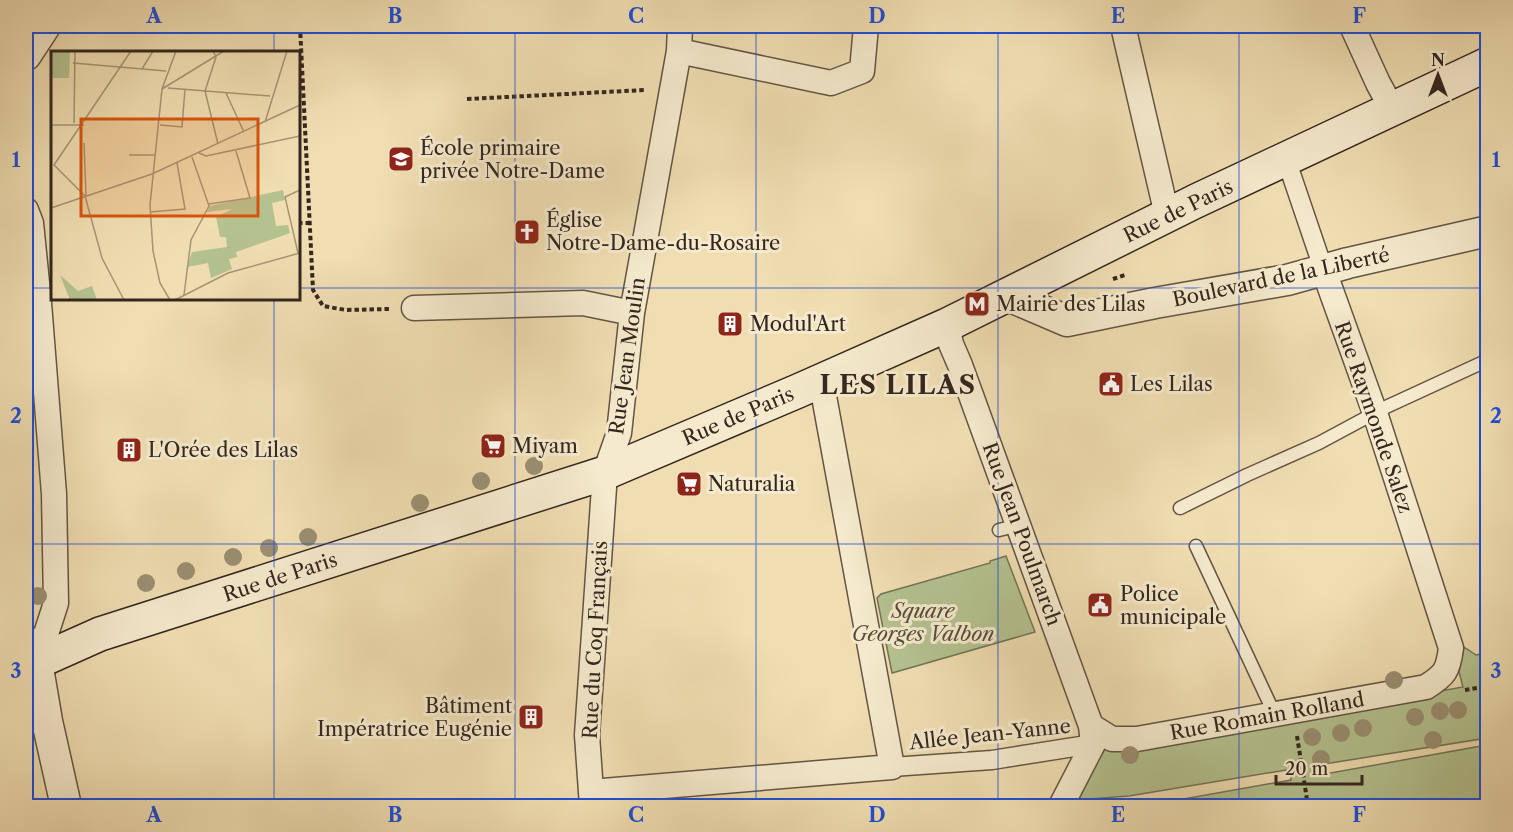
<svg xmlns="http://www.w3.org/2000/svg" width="1513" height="832" viewBox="0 0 1513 832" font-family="'Libre Caslon Text',serif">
  <rect width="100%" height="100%" fill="#f0deb2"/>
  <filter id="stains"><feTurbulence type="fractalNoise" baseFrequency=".00333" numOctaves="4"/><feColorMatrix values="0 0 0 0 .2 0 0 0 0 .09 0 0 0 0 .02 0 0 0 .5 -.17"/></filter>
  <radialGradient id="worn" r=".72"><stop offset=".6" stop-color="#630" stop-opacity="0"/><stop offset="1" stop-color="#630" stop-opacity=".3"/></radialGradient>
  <path fill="#b4c290" stroke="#747458" stroke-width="1.5" d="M1006,556L1035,632L892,673L877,598L881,594L990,563V561Z
    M1464,647L1476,655L1487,653V738L1318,765V769L1312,771L1314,776L1487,745V806H1184L1183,799L1291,780V775H1287L1286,770L1129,796L1076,800L1100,751L1107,746L1142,744L1463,687L1459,672Z"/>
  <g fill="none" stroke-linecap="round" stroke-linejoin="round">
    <g stroke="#635544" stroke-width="15">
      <path id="service" d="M1180,508L1247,475L1319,443L1386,407L1488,360
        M999,530L1019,525
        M1196,546L1275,715"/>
    </g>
    <g stroke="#635544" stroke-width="21">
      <path id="pedestrian" d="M1286,159L1324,271
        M892,767L992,760L1093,744"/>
    </g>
    <g stroke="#635544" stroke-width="27">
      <path id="minor" d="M1123,26L1167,215
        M1352,26L1378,83L1392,109
        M679,51L831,83L862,71L866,26
        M26,210L31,223L39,303L54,494L56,603L37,662
        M414,308L583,303L632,313
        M947,325L951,344L960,365L1091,726L1093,744L1061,806
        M1091,726L1112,739H1137L1426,687C1445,675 1448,671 1451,648L1375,413L1324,271
        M591,792L892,767L821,380
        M592,806L587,735L605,473L619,433L632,313L679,51L680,26"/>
    </g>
    <g stroke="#635544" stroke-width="33">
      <path id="tertiary" d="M26,55L45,26
        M1006,295L1067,321L1155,303L1287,280L1348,263L1488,231
        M26,641L37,662L47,721L66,806"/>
    </g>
    <g stroke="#34271f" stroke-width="36">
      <path id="secondary" d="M26,667L100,634L605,473L798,391L947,325L1196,201L1488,64"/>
    </g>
    <path stroke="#34271f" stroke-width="4" stroke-dasharray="4.5 3" stroke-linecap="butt" d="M300,26L313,290L323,306L346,310L389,309
      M467,99L646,90
      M298,223H310
      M1113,279L1125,275
      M1465,690L1488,686
      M1297,736L1308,806"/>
    <use href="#service" stroke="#f5eacd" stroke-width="12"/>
    <use href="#pedestrian" stroke="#f5eacd" stroke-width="18"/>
    <use href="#minor" stroke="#f5eacd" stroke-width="24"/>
    <use href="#tertiary" stroke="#f5eacd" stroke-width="30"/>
    <use href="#secondary" stroke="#f5eacd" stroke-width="33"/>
  </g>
  <g fill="#9a8f71">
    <circle cx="534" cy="466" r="9"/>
    <circle cx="481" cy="481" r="9"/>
    <circle cx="420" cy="503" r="9"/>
    <circle cx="308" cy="537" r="9"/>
    <circle cx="269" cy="548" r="9"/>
    <circle cx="233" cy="557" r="9"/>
    <circle cx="186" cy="571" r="9"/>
    <circle cx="146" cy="583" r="9"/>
    <circle cx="38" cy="596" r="9"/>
    <circle cx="1394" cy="680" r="9"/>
    <circle cx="1458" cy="710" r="9"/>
    <circle cx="1440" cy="711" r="9"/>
    <circle cx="1415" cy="717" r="9"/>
    <circle cx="1363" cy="728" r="9"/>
    <circle cx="1341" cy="733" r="9"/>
    <circle cx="1312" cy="737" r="9"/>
    <circle cx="1433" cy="740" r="9"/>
    <circle cx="1130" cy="755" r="9"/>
    <circle cx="1321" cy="759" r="9"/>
  </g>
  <path fill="none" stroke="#1d4ed8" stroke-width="1.5" stroke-opacity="0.55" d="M274,26V52M515,26V806M756,26V806M998,26V806M1239,26V806M26,288H52M298,288H1488M274,298V806M26,544H1488"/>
  <defs>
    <g id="school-square" transform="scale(1.35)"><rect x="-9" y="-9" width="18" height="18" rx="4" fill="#8f2418" stroke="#f5eacd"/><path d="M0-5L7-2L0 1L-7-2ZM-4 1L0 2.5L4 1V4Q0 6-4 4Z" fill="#fff"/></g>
    <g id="church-square" transform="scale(1.35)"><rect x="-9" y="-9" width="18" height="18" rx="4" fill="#8f2418" stroke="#f5eacd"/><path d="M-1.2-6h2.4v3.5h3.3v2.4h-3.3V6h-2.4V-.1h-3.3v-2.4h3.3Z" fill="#fff"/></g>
    <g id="metro-square" transform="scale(1.35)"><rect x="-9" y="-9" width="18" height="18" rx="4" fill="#8f2418" stroke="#f5eacd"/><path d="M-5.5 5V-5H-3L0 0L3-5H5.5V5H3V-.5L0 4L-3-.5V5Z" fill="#fff"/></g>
    <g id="building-square" transform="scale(1.35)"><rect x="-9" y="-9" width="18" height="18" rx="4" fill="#8f2418" stroke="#f5eacd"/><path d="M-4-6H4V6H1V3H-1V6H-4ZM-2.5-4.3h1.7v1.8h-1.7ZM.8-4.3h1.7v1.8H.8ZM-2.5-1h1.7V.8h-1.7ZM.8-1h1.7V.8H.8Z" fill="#fff"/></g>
    <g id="civic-square" transform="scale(1.35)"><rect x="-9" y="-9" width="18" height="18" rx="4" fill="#8f2418" stroke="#f5eacd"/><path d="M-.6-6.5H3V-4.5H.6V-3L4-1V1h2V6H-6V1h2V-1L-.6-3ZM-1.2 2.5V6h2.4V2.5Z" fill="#fff"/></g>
    <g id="supermarket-square" transform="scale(1.35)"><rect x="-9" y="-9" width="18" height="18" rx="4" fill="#8f2418" stroke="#f5eacd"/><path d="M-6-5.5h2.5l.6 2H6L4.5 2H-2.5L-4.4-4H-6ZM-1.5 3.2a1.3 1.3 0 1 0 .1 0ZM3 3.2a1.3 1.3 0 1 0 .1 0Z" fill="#fff"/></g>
  </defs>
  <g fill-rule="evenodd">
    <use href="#school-square" x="401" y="159"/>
    <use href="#church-square" x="527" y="232"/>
    <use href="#metro-square" x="977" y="304"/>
    <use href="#building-square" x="730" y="324"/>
    <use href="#civic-square" x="1111" y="384"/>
    <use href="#supermarket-square" x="493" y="446"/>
    <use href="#building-square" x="129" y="450"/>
    <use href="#supermarket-square" x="689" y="484"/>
    <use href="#civic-square" x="1100" y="605"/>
    <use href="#building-square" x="531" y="717"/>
  </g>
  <g text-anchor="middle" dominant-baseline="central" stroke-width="6" stroke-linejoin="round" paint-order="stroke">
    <g font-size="20" fill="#34271f" stroke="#f5eacd" text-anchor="start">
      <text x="420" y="148">École primaire<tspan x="420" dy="23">privée Notre-Dame</tspan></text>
      <text x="546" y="220">Église<tspan x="546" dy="23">Notre-Dame-du-Rosaire</tspan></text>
      <text x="996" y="304">Mairie des Lilas</text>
      <text x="750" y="324">Modul'Art</text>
      <text x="1130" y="384">Les Lilas</text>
      <text x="512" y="446">Miyam</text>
      <text x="148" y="450">L'Orée des Lilas</text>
      <text x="708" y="484">Naturalia</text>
      <text x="1120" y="594">Police<tspan x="1120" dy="23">municipale</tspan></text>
      <text x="512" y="706" text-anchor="end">Bâtiment<tspan x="512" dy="23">Impératrice Eugénie</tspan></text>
    </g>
    <g font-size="20" fill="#34271f" stroke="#f5eacd">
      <text transform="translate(1178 211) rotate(-26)">Rue de Paris</text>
      <text transform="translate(1281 277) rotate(-12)">Boulevard de la Liberté</text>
      <text transform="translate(627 356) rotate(-82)">Rue Jean Moulin</text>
      <text transform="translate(738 416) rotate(-23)">Rue de Paris</text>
      <text transform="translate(1374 417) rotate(71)">Rue Raymonde Salez</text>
      <text transform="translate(1022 534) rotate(70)">Rue Jean Poulmarch</text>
      <text transform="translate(280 577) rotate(-18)">Rue de Paris</text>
      <text transform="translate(595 640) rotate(-87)">Rue du Coq Français</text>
      <text transform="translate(1267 716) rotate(-10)">Rue Romain Rolland</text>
      <text transform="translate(990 734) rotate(-6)">Allée Jean-Yanne</text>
    </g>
    <g font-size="20" font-style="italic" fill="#544e3b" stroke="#f5eacd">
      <text x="923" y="611">Square<tspan x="923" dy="23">Georges Valbon</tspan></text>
    </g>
    <g font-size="26" font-weight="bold" letter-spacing="1.5" fill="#34271f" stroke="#f5eacd">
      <text x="898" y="385">LES LILAS</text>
    </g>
  </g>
  <g transform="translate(51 51)">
    <rect width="249" height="249" fill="#f0deb2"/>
    <path d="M0,0H19L18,27H0ZM232,139L234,149L221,152L225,175L237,174L239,182L185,201L186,206L178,208L181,218L160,227L157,212L136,216L141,201L176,196L175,186H169L165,166L181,158L156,161L159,155ZM9,224L27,240L41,235L46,249H19Z" fill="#b4c290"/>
    <path fill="none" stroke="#a59577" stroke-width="1.5" d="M162,0L165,6L154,40L167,93M22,12L115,20M91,18L102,0M117,37L219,45M111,38L173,0M175,42L193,81M214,71L236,0M23,72L24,0M0,74H33M109,74L131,76L134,38M33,92L35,145M148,102L155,105L249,85M78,104H104M158,153L199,147L185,100M0,157L101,123L249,54M99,161L134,158L126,112M247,202L234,146L249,139M133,244L140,189L158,155L141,106M73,249L51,207L34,145L3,114L80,0M119,249L109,232L102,200L99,154L111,38L125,0M124,249L177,222L249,202"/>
    <path fill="#d6540e" fill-opacity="0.15" stroke="#d6540e" stroke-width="3" d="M30,68H207V165H30Z"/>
    <rect width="249" height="249" fill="none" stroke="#34271f" stroke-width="3"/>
  </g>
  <rect width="1513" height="832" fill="none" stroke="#f0deb2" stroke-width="66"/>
  <g transform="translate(1438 75)" stroke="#f5eacd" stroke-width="4.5" paint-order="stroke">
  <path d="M0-4.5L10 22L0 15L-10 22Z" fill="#34271f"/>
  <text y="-9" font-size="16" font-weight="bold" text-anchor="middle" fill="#34271f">N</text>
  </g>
  <path d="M1276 775v9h86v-9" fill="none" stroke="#34271f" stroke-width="3"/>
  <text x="1285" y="775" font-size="18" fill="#34271f" stroke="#f5eacd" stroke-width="4.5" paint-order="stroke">20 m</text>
  <rect x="33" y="33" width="1447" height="766" fill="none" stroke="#1d4ed8" stroke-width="2"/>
  <g font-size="20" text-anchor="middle" font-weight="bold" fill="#1d4ed8">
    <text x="154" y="23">A</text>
    <text x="395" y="23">B</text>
    <text x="636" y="23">C</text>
    <text x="877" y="23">D</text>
    <text x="1118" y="23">E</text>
    <text x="1359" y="23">F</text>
    <text x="16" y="167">1</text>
    <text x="1496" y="167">1</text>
    <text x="16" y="423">2</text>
    <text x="1496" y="423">2</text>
    <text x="16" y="678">3</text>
    <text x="1496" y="678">3</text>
    <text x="154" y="822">A</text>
    <text x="395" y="822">B</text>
    <text x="636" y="822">C</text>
    <text x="877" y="822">D</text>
    <text x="1118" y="822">E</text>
    <text x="1359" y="822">F</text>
  </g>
  <rect width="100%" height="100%" filter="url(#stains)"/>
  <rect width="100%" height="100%" fill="url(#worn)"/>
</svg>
